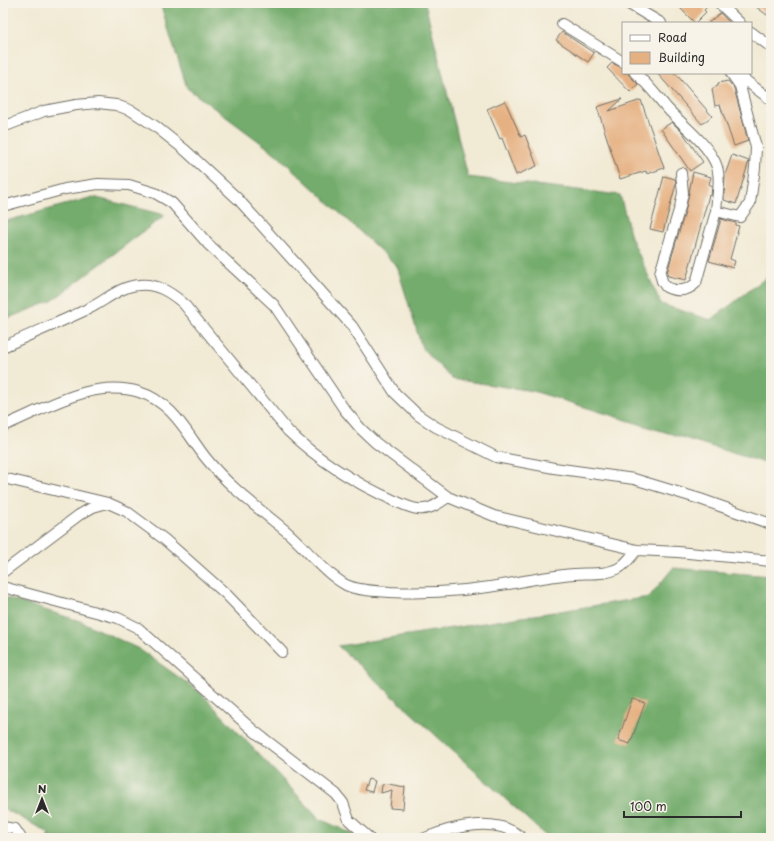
<svg xmlns="http://www.w3.org/2000/svg" width="774" height="841" viewBox="0 0 774 841" font-family="'Playpen Sans',sans-serif">
  <rect width="100%" height="100%" fill="#f7f3e8"/>
  <filter id="ink" filterUnits="userSpaceOnUse"><feTurbulence type="fractalNoise" baseFrequency=".025" numOctaves="2"/><feDisplacementMap in="SourceGraphic" scale="8" xChannelSelector="R" yChannelSelector="G"/><feConvolveMatrix kernelMatrix="1 2 1 2 8 2 1 2 1" color-interpolation-filters="sRGB"/></filter>
  <filter id="wash" filterUnits="userSpaceOnUse"><feTurbulence type="fractalNoise" baseFrequency=".012" numOctaves="4" result="noise"/><feDisplacementMap in="SourceGraphic" scale="16" xChannelSelector="R" yChannelSelector="G"/><feGaussianBlur stdDeviation="0.9" result="paint"/><feColorMatrix in="noise" values="0 0 0 0 0 0 0 0 0 0 0 0 0 0 0 0 0 1.4 0 .05"/><feComposite in="paint" operator="in"/></filter>
  <g filter="url(#wash)">
    <rect width="100%" height="100%" fill="#f1ead4"/>
    <path fill="#73ac6c" stroke="#4f6c4c" d="M160,3H425L468,177L620,195L631,237L661,304L711,320L771,274V465L533,391L452,379L422,348L397,266L276,154L187,88Z
      M93,197L165,215L52,301L3,320V222Z
      M673,568L771,576V838H548L338,646L649,597Z
      M3,597L80,621L139,649L200,692L320,819L361,838H47L49,833L3,808Z"/>
    <g id="blocks">
      <path fill="#e6b182" d="M675,3H711L704,10L706,12L695,23Z
        M751,3H771V18Z
        M720,13L730,23H708Z
        M562,32L594,53L588,62L556,40Z
        M612,63L623,68V73H627L638,84L630,92L607,68Z
        M657,73H675L712,116L702,124Z
        M728,81L734,88L748,141L734,146L720,105L715,106L712,89L718,86V83Z
        M622,99L609,111L641,100L664,168L647,174L646,171L620,179L597,107Z
        M505,101L521,137L525,135L537,166L516,175L502,138L500,139L487,109Z
        M672,122L683,133L703,162L690,171L661,129Z
        M732,155L749,161L736,204L724,200L725,175Z
        M693,172L711,177L709,184L712,186L711,196L709,195L686,280L668,276L667,273L686,208Z
        M664,176L675,179L676,184L663,232L650,229Z
        M721,219L736,223V225L739,226L730,259L735,261L733,268L709,261Z
        M632,699L645,703L630,744L618,740Z
        M368,779L375,781L372,792L364,790Z
        M388,784L405,787L403,809L390,808L392,790L381,793L382,785Z"/>
    </g>
  </g>
  <g filter="url(#ink)">
    <use href="#blocks" fill-opacity="0" stroke="#706e66" stroke-width="1"/>
    <g fill="none" stroke-linecap="round" stroke-linejoin="round">
      <g stroke="#706e66" stroke-width="12">
        <path id="minor" d="M627,3L661,23
          M719,3L740,23
          M562,24L623,62
          M751,32L771,47
          M635,73C647,83 656,95 666,107C682,125 704,140 715,162C722,176 717,196 716,211L740,217L750,203L755,168L756,147L740,86L731,73
          M736,73L771,100
          M3,127L44,111L76,105L98,103L116,105L132,111L155,126L185,150L238,199L352,326L395,393L418,415L436,427L496,457L554,468L634,479L700,499L771,524
          M681,173L683,193L680,207L660,273L662,281L666,287C677,292 687,292 696,283L716,211
          M3,206L65,189L98,184L129,185L155,193L172,203L208,244L274,305L344,409L361,429L376,443L448,497
          M3,347C33,333 63,321 92,307C107,299 121,286 139,285C156,283 170,292 183,303L288,431C319,461 355,483 395,501C402,504 410,508 418,509C429,511 439,503 448,497L494,516L637,550L678,552L771,561
          M3,426C45,409 92,378 139,392C172,402 186,432 205,457C229,487 257,507 286,531C306,548 323,572 346,585C359,591 376,591 390,592C435,594 480,590 524,581C541,578 558,575 575,574C589,573 606,575 619,568C626,564 631,556 637,550
          M3,478L108,503L126,511L164,539L226,594L282,652
          M3,572L79,515L93,507L107,503
          M3,587L118,618L138,628L254,731L336,794L343,803L349,820L369,838
          M3,827L15,829L21,838
          M425,838C452,827 497,815 522,838"/>
      </g>
      <use href="#minor" stroke="#fff" stroke-width="10"/>
    </g>
  </g>
  <rect width="774" height="841" fill="none" stroke="#f7f3e8" stroke-width="16"/>
  <rect x="622" y="22" width="130" height="52" fill="#f7f3e8" stroke="#a5a39c"/>
  <rect x="630" y="35" width="20" height="6" fill="#ffffff" stroke="#a5a39c"/>
  <text x="658" y="42" font-size="12" fill="#2b2b2b">Road</text>
  <rect x="630" y="52" width="20" height="12" fill="#e6b182" stroke="#a5a39c"/>
  <text x="658" y="62" font-size="12" fill="#2b2b2b">Building</text>
  <g transform="translate(42 799)" stroke="#f7f3e8" stroke-width="3" paint-order="stroke">
  <path d="M0-3L7 15L0 10L-7 15Z" fill="#2b2b2b"/>
  <text y="-6" font-size="11" font-weight="bold" text-anchor="middle" fill="#2b2b2b">N</text>
  </g>
  <path d="M624 811v6h117v-6" fill="none" stroke="#2b2b2b" stroke-width="2"/>
  <text x="630" y="811" font-size="12" fill="#2b2b2b" stroke="#f7f3e8" stroke-width="3" paint-order="stroke">100 m</text>
</svg>
